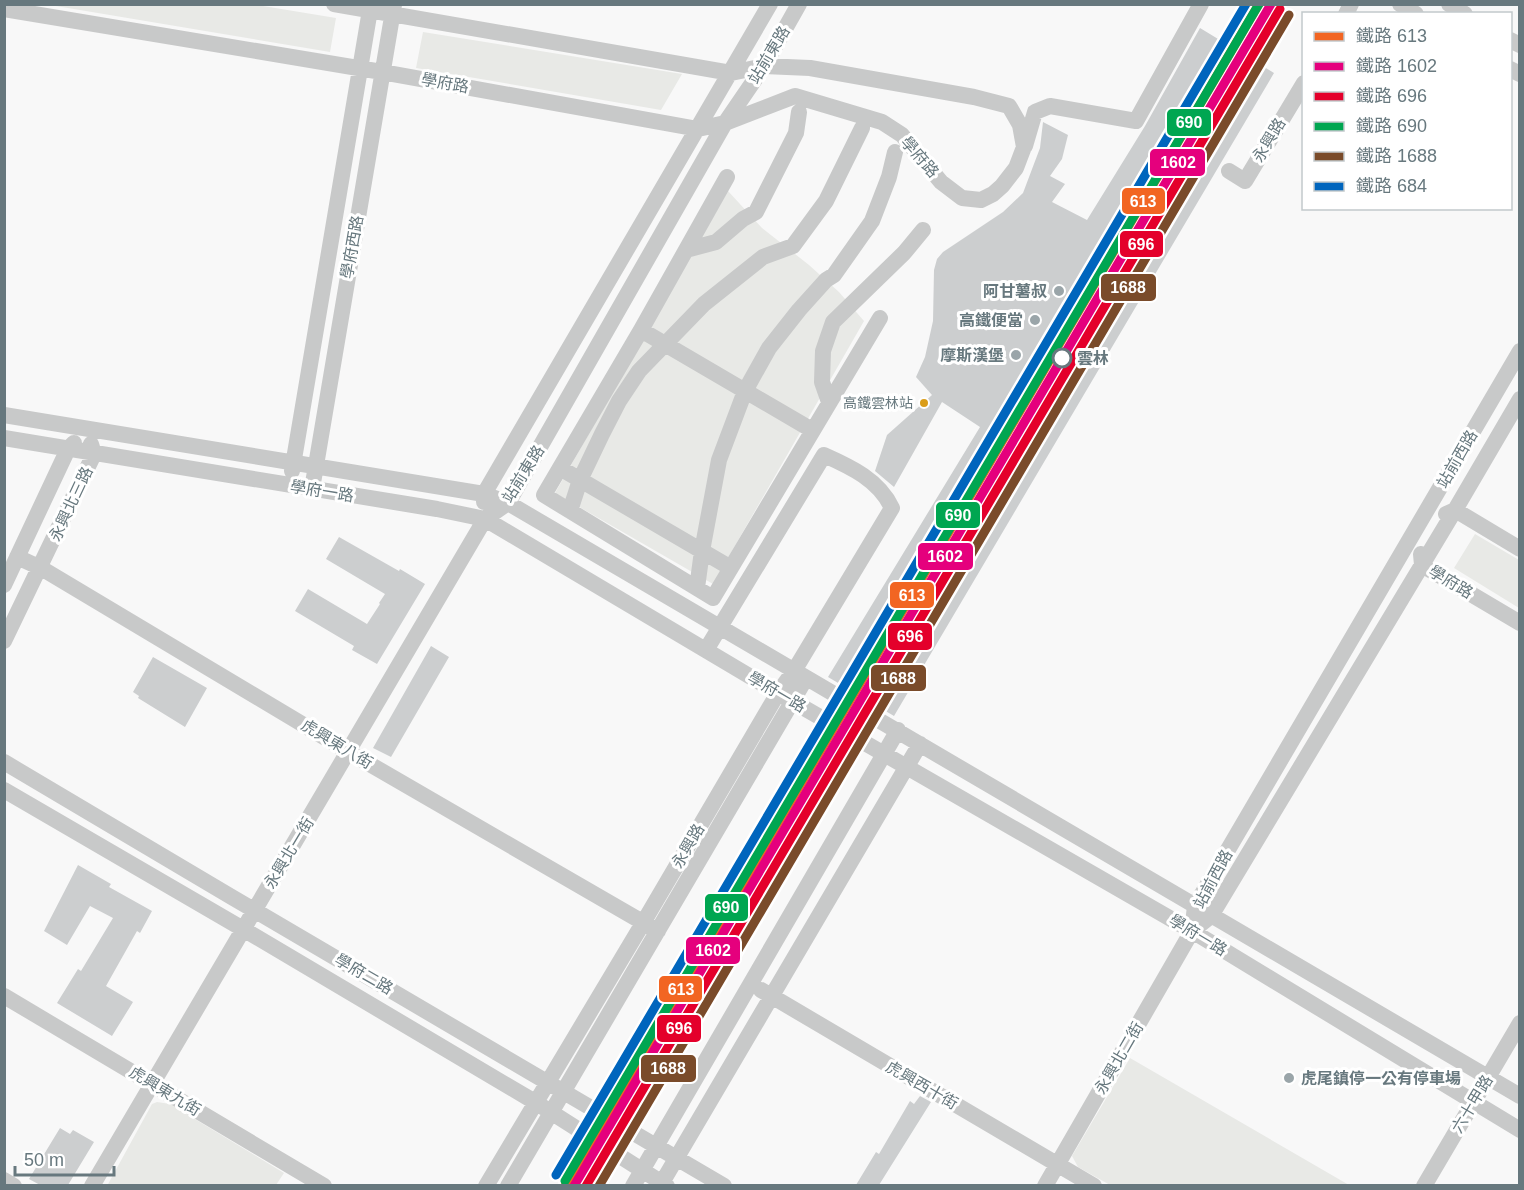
<svg xmlns="http://www.w3.org/2000/svg" width="1524" height="1190" viewBox="0 0 1524 1190" font-family="Helvetica,'Noto Sans TC',sans-serif">
  <rect width="100%" height="100%" fill="#f8f8f8"/>
  <path fill="#e8e9e6" d="M50,5H257L336,18L330,52Z
    M423,32L682,74L661,110L416,68Z
    M728,191L762,228L809,265L839,292L864,321L713,584L555,493Z
    M1475,534L1519,560V608L1454,568Z
    M1130,1058L1349,1185H1110L1078,1167L1072,1156Z
    M157,1102L170,1104L284,1173L276,1185L107,1186L152,1104Z"/>
  <path fill="#cccecf" d="M1200,28L1274,73L894,716L828,677L980,427L942,402L894,487L875,471L887,435L932,395L916,377L925,357L933,321L934,270L937,259L943,252L1003,212L1023,193L1040,148L1043,122L1068,135L1062,159L1050,176L1065,184L1052,202L1087,220L1145,126Z
    M339,537L399,571L400,569L425,584L377,664L352,650L354,646L295,611L308,589L367,624L380,604L379,603L385,594L326,559Z
    M431,646L449,657L391,757L373,748Z
    M153,657L207,688L185,727L138,698L139,696L133,692Z
    M78,865L111,884L109,887L152,911L140,933L137,931L106,986L133,1002L112,1036L57,1003L78,969L81,971L113,918L90,906L67,945L44,931Z
    M920,1096L931,1102L879,1185H856L876,1152L879,1154L910,1101L914,1104Z
    M60,1128L70,1134L73,1130L94,1142L68,1185H40L29,1179Z"/>
  <g fill="none" stroke-linecap="round" stroke-linejoin="round">
    <path stroke="#c8c9c9" stroke-width="16" d="M1400,4L1416,14
      M1449,4L1465,14
      M4,9L382,72L698,129L725,123L795,96L882,122L902,135L941,182L962,198L981,200L993,194L1002,186L1016,168L1024,147L1020,125L1009,106L974,97L810,68L764,66L731,73L334,4
      M1346,14L1351,4
      M1510,40L1520,45
      M1510,69L1520,74
      M1025,146L1035,112L1050,106L1136,121L1201,4
      M1229,171L1245,181L1304,83
      M727,177L641,330L544,495L713,598L880,318
      M686,250L716,242L743,219L756,212L796,133L799,112
      M641,330L812,430
      M829,402L822,382L823,351L833,322L904,253L923,230
      M4,415L484,494L508,503L1520,1096
      M4,438L437,509L485,519L778,693L1192,931L1520,1130
      M560,468L731,568
      M292,471L371,4
      M312,489L394,5
      M484,502V494L770,4
      M570,511L580,480L602,434L619,401L639,371L704,304L763,257L793,246L826,201L862,128
      M1446,514L1455,510L1520,549
      M1421,554L1422,565L1520,623
      M17,557L41,568L359,758L658,931
      M4,585L68,449L74,443
      M697,588L702,551L719,460L745,391L769,348L799,310L826,280L834,275L872,221L889,177L895,152
      M4,641L94,454L91,444
      M4,762C243,905 484,1044 724,1186
      M4,790L243,929L535,1102L667,1186
      M1194,915L1195,906L1520,351
      M761,990L1094,1186
      M4,996L324,1186
      M4,1180L14,1186
      M92,1186L485,519L508,503L725,123L764,66L799,4
      M486,1186L643,923L778,693L794,671L892,508C879,480 851,467 824,455L706,650
      M508,1186L806,678
      M633,1186L898,730
      M660,1186C747,1039 833,891 920,744
      M1045,1186L1192,931L1211,916L1455,510L1520,399
      M1424,1186L1520,1023"/>
    <g stroke="#fff" stroke-width="14">
      <path id="rail-1" d="M565,1186L1259,4"/>
    </g>
    <g stroke="#fff" stroke-width="14">
      <path id="rail-2" d="M574,1186L1271,4"/>
    </g>
    <g stroke="#fff" stroke-width="14">
      <path id="rail-3" d="M586,1186L1280,9"/>
    </g>
    <g stroke="#fff" stroke-width="14">
      <path id="rail-4" d="M565,1181L1259,4"/>
    </g>
    <g stroke="#fff" stroke-width="14">
      <path id="rail-5" d="M599,1186L1289,15"/>
    </g>
    <g stroke="#fff" stroke-width="14">
      <path id="rail-6" d="M556,1175L1246,4"/>
    </g>
    <use href="#rail-1" stroke="#f26522" stroke-width="9"/>
    <use href="#rail-2" stroke="#e5007d" stroke-width="9"/>
    <use href="#rail-3" stroke="#e4002b" stroke-width="9"/>
    <use href="#rail-4" stroke="#00a651" stroke-width="9"/>
    <use href="#rail-5" stroke="#7a4b2a" stroke-width="9"/>
    <use href="#rail-6" stroke="#0065bd" stroke-width="9"/>
  </g>
  <g fill="#9aa5a9" stroke="#fff" stroke-width="2">
    <circle cx="1059" cy="291" r="6"/>
    <circle cx="1035" cy="320" r="6"/>
    <circle cx="1016" cy="355" r="6"/>
    <circle cx="1289" cy="1078" r="6"/>
  </g>
  <circle fill="#fff" stroke="#67787e" stroke-width="3" cx="1062" cy="358" r="9"/>
  <circle fill="#da9d19" stroke="#fff" stroke-width="2" cx="924" cy="403" r="5"/>
  <g text-anchor="middle" dominant-baseline="central" stroke-width="6" stroke-linejoin="round" paint-order="stroke">
    <g font-size="14" fill="#67787e" stroke="#fff" text-anchor="end">
      <text x="913" y="403">高鐵雲林站</text>
    </g>
    <g font-size="16" fill="#67787e" stroke="#fff">
      <text transform="translate(769 55) rotate(-59)">站前東路</text>
      <text transform="translate(445 83) rotate(10)">學府路</text>
      <text transform="translate(1269 140) rotate(-59)">永興路</text>
      <text transform="translate(920 157) rotate(49)">學府路</text>
      <text transform="translate(352 247) rotate(-80)">學府西路</text>
      <text transform="translate(1457 459) rotate(-60)">站前西路</text>
      <text transform="translate(523 474) rotate(-58)">站前東路</text>
      <text transform="translate(322 491) rotate(9)">學府一路</text>
      <text transform="translate(71 504) rotate(-65)">永興北三路</text>
      <text transform="translate(1451 582) rotate(31)">學府路</text>
      <text transform="translate(777 692) rotate(30)">學府一路</text>
      <text transform="translate(337 744) rotate(31)">虎興東八街</text>
      <text transform="translate(688 846) rotate(-60)">永興路</text>
      <text transform="translate(289 853) rotate(-59)">永興北一街</text>
      <text transform="translate(1213 879) rotate(-62)">站前西路</text>
      <text transform="translate(1198 935) rotate(31)">學府一路</text>
      <text transform="translate(364 974) rotate(30)">學府二路</text>
      <text transform="translate(1119 1058) rotate(-60)">永興北二街</text>
      <text transform="translate(922 1085) rotate(30)">虎興西十街</text>
      <text transform="translate(165 1091) rotate(31)">虎興東九街</text>
      <text transform="translate(1472 1104) rotate(-59)">六十甲路</text>
    </g>
    <g font-size="16" font-weight="bold" fill="#67787e" stroke="#fff" text-anchor="end">
      <text x="1047" y="291">阿甘薯叔</text>
      <text x="1023" y="320">高鐵便當</text>
      <text x="1004" y="355">摩斯漢堡</text>
      <text x="1301" y="1078" text-anchor="start">虎尾鎮停一公有停車場</text>
    </g>
    <g font-size="16" font-weight="bold" fill="#67787e" stroke="#fff" text-anchor="start">
      <text x="1077" y="358">雲林</text>
    </g>
  </g>
  <g stroke="#fff" stroke-width="2">
    <rect x="1166" y="108" width="46" height="29" rx="6" fill="#00a651"/>
    <rect x="1149" y="148" width="57" height="29" rx="6" fill="#e5007d"/>
    <rect x="1121" y="187" width="45" height="28" rx="6" fill="#f26522"/>
    <rect x="1119" y="230" width="45" height="28" rx="6" fill="#e4002b"/>
    <rect x="1100" y="273" width="57" height="29" rx="6" fill="#7a4b2a"/>
    <rect x="935" y="501" width="46" height="28" rx="6" fill="#00a651"/>
    <rect x="917" y="542" width="57" height="29" rx="6" fill="#e5007d"/>
    <rect x="889" y="581" width="46" height="28" rx="6" fill="#f26522"/>
    <rect x="887" y="622" width="46" height="29" rx="6" fill="#e4002b"/>
    <rect x="870" y="664" width="57" height="28" rx="6" fill="#7a4b2a"/>
    <rect x="704" y="893" width="45" height="29" rx="6" fill="#00a651"/>
    <rect x="685" y="936" width="56" height="29" rx="6" fill="#e5007d"/>
    <rect x="658" y="975" width="45" height="28" rx="6" fill="#f26522"/>
    <rect x="656" y="1014" width="46" height="29" rx="6" fill="#e4002b"/>
    <rect x="640" y="1054" width="57" height="29" rx="6" fill="#7a4b2a"/>
  </g>
  <g font-size="16" text-anchor="middle" font-weight="bold" fill="#fff">
    <text x="1189" y="128">690</text>
    <text x="1178" y="168">1602</text>
    <text x="1143" y="207">613</text>
    <text x="1141" y="250">696</text>
    <text x="1128" y="293">1688</text>
    <text x="958" y="521">690</text>
    <text x="945" y="562">1602</text>
    <text x="912" y="601">613</text>
    <text x="910" y="642">696</text>
    <text x="898" y="684">1688</text>
    <text x="726" y="913">690</text>
    <text x="713" y="956">1602</text>
    <text x="681" y="995">613</text>
    <text x="679" y="1034">696</text>
    <text x="668" y="1074">1688</text>
  </g>
  <rect width="1524" height="1190" fill="none" stroke="#67787e" stroke-width="12"/>
  <rect x="1302" y="12" width="210" height="198" fill="#ffffff" stroke="#c2c9cb" stroke-width="1.5"/>
  <rect x="1314" y="32" width="30" height="9" fill="#f26522" stroke="#c2c9cb" stroke-width="1.5"/>
  <text x="1356" y="42" font-size="18" fill="#67787e">鐵路 613</text>
  <rect x="1314" y="62" width="30" height="9" fill="#e5007d" stroke="#c2c9cb" stroke-width="1.5"/>
  <text x="1356" y="72" font-size="18" fill="#67787e">鐵路 1602</text>
  <rect x="1314" y="92" width="30" height="9" fill="#e4002b" stroke="#c2c9cb" stroke-width="1.5"/>
  <text x="1356" y="102" font-size="18" fill="#67787e">鐵路 696</text>
  <rect x="1314" y="122" width="30" height="9" fill="#00a651" stroke="#c2c9cb" stroke-width="1.5"/>
  <text x="1356" y="132" font-size="18" fill="#67787e">鐵路 690</text>
  <rect x="1314" y="152" width="30" height="9" fill="#7a4b2a" stroke="#c2c9cb" stroke-width="1.5"/>
  <text x="1356" y="162" font-size="18" fill="#67787e">鐵路 1688</text>
  <rect x="1314" y="182" width="30" height="9" fill="#0065bd" stroke="#c2c9cb" stroke-width="1.5"/>
  <text x="1356" y="192" font-size="18" fill="#67787e">鐵路 684</text>
  <path d="M15 1166v9h99v-9" fill="none" stroke="#67787e" stroke-width="3"/>
  <text x="24" y="1166" font-size="18" fill="#67787e" stroke="#ffffff" stroke-width="4.5" paint-order="stroke">50 m</text>
</svg>
